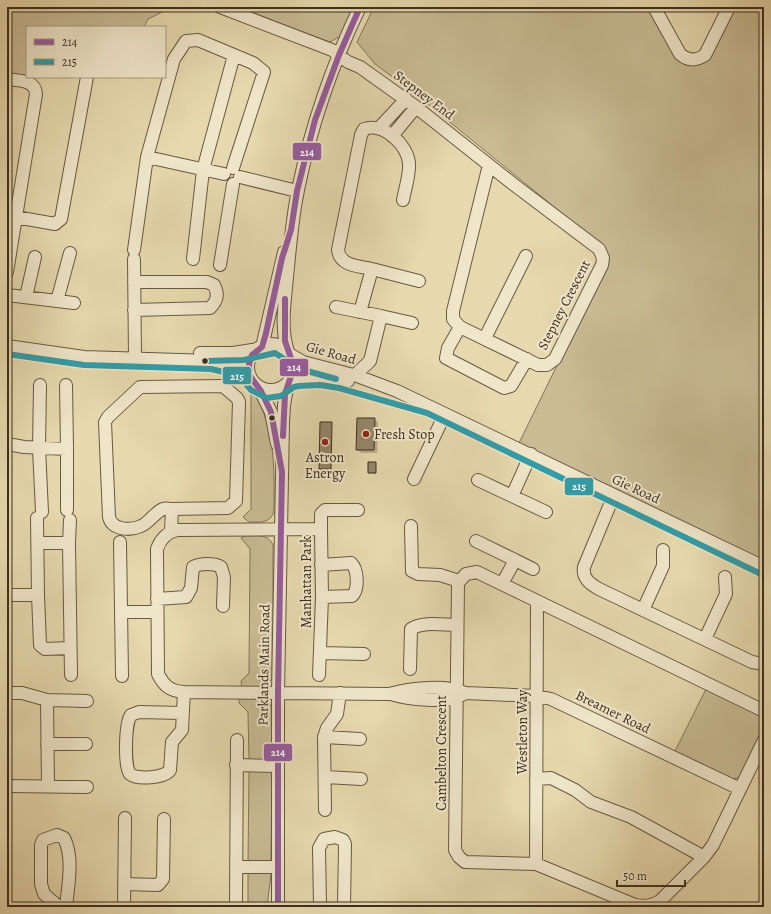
<svg xmlns="http://www.w3.org/2000/svg" width="771" height="914" viewBox="0 0 771 914" font-family="Alegreya,serif">
  <rect width="100%" height="100%" fill="#e6d9ad"/>
  <filter id="stains"><feTurbulence type="fractalNoise" baseFrequency=".005" numOctaves="4"/><feColorMatrix values="0 0 0 0 .2 0 0 0 0 .09 0 0 0 0 .02 0 0 0 .5 -.17"/></filter>
  <radialGradient id="worn" r=".72"><stop offset=".6" stop-color="#630" stop-opacity="0"/><stop offset="1" stop-color="#630" stop-opacity=".3"/></radialGradient>
  <path fill="#c9bc95" stroke="#83755b" d="M118,7H172L148,19L144,27H27V77L7,74V11Z
    M233,7H354L341,36L330,42Z
    M374,7H650L692,65L734,7H764V564L519,443L607,263L601,245L414,93L375,64L357,42Z
    M227,370C232,370 236,373 240,376C249,382 254,391 258,400C276,436 274,473 274,511C270,524 260,522 249,522L243,517L251,509V395Z
    M245,536C255,536 268,533 273,545V673L272,679L264,687H242L241,681L249,673L250,549L241,538Z
    M707,687L760,713C771,731 750,760 741,777L728,780L674,753Z
    M239,698C251,698 270,694 272,710V759L268,762L249,761L248,712L239,703Z
    M249,771H268L272,773L271,860L266,862H248Z
    M248,872H268L271,874L267,907H248Z"/>
  <path fill="#0003" d="M374,419L378,422L377,453H361L357,449Z
    M331,423V469H321L320,468Z
    M376,463V474L370,473H369Z"/>
  <path fill="#95876a" stroke="#3d2e21" d="M357,418H375L374,450H356Z
    M320,422H332L331,469H319Z
    M368,462H376V473H368Z"/>
  <g fill="none" stroke-linecap="round" stroke-linejoin="round">
    <g stroke="#675944" stroke-width="14">
      <path id="minor" d="M220,7L332,50L348,62L360,67L416,107L513,184L599,249L603,258L602,265L555,359L547,365H538L460,327L453,319V311L489,165
        M654,7L680,54C688,61 696,61 705,55L729,7
        M7,79C18,81 35,79 36,94L7,272
        M379,128L406,99
        M392,136L416,107
        M224,174L147,157L174,59L186,41L198,40L253,63L264,72L233,168
        M240,177L297,191
        M16,217L55,224L61,219L87,77
        M134,250L147,157
        M134,259L135,358
        M193,259L203,170L234,55
        M220,265L233,184
        M372,269L419,281
        M134,282H207L214,285C219,295 217,301 210,308L134,310
        M7,295L74,303
        M26,297L35,257
        M57,301L70,253
        M336,307L381,316
        M360,312L372,269C358,266 340,266 338,250L361,135L364,129C383,122 407,144 409,163C410,174 405,189 403,200
        M460,327L448,348L446,358L504,388L511,386L527,359
        M485,338L526,256
        M248 367a23 23 0 1 1 46 0a23 23 0 1 1-46 0Z
        M7,346L84,357L212,361L232,365L250,376
        M262,347L284,252
        M288,352C280,327 285,302 287,277C290,248 292,219 298,190C311,126 332,65 360,7
        M200,353H233L258,349
        M291,355L303,362L357,376L397,391L764,567
        M355,375L370,361L381,316L412,323
        M290,380C308,374 331,376 348,381
        M40,385L39,448L42,512
        M66,385L67,449
        M258,386L271,412L277,444
        M7,444L24,447L67,449V510
        M414,479L445,414
        M478,480L512,496L531,454
        M614,495L584,567C582,578 590,584 599,589L752,662L764,664
        M512,496L546,512
        M411,526L412,571L418,574L440,575L459,581
        M321,529V514L325,510H358
        M171,531L172,509C169,509 166,508 163,509C154,513 149,523 141,526C130,531 112,530 109,517L105,422L108,417L140,387L223,386L237,398L239,402L236,501L228,508L172,509
        M476,541L515,560L502,584
        M120,542L122,676
        M38,543H69L70,520
        M69,543L71,675
        M515,560L533,569
        M321,565L351,563C358,569 359,590 352,596L322,597
        M7,595H38L37,518
        M38,595L40,645L45,649L70,648
        M157,599L186,597L191,588L193,567C200,563 215,563 221,567L224,577L223,606
        M643,610L663,566V550
        M121,612H157
        M705,639L726,594L725,577
        M320,653L364,654
        M410,669L411,629C422,621 444,625 457,625
        M319,675L322,597L321,529L177,530C167,532 160,540 157,549L158,674C164,686 170,691 184,692L389,694C410,688 446,684 465,693L537,696L551,699L740,789
        M7,693H22L47,700L87,701
        M391,694C407,699 447,704 462,695
        M47,700L48,786
        M764,711L477,572L466,574L458,583L455,850L459,857L465,862L536,864L635,905C645,907 653,906 661,900L704,857L713,845L764,740
        M183,713L139,712L131,715C125,723 124,766 130,774C137,780 165,778 170,770L172,742L182,730L184,692
        M324,737L360,739
        M47,744H86
        M236,765L278,766
        M326,777L361,779
        M536,779L551,778L575,790L591,802L631,817L704,857
        M7,786L87,787
        M325,810L324,737L327,728L337,714L340,693
        M536,864L537,601
        M236,867H278
        M124,884L158,885L163,879L164,819
        M59,907L44,894L41,884V845L43,840L57,835L64,838C74,858 68,886 66,907
        M124,907L125,818
        M236,907L237,740
        M278,907V692L283,423L284,405L288,383
        M320,907L319,848L324,839L335,837L343,840L345,844L344,907"/>
    </g>
    <use href="#minor" stroke="#efe6ca" stroke-width="12"/>
    <g stroke="#efe6ca" stroke-width="9">
      <path id="bus-1" d="M283,436L285,394L294,367L285,341V299
        M278,907V692L282,472L271,412L261,391L250,376L249,364L252,355L262,347L266,333L282,258L291,230L297,191L315,120L339,55L360,7"/>
    </g>
    <g stroke="#efe6ca" stroke-width="9">
      <path id="bus-2" d="M7,354L84,365L211,369L236,375L244,382L251,390L267,398L281,396L294,387L299,386L320,385L339,388L427,413L761,574
        M205,361L244,360L275,353L300,369L336,379"/>
    </g>
    <use href="#bus-1" stroke="#975d9e" stroke-width="6"/>
    <use href="#bus-2" stroke="#349ca7" stroke-width="6"/>
  </g>
  <g fill="#3d2e21" stroke="#efe6ca" stroke-width="1.5">
    <circle cx="205" cy="361" r="3.5"/>
    <circle cx="272" cy="418" r="3.5"/>
  </g>
  <g fill="#8f2418" stroke="#efe6ca" stroke-width="1.5">
    <circle cx="366" cy="434" r="4"/>
    <circle cx="325" cy="442" r="4"/>
  </g>
  <g text-anchor="middle" dominant-baseline="central" stroke-width="4" stroke-linejoin="round" paint-order="stroke">
    <g font-size="14" fill="#3d2e21" stroke="#efe6ca">
      <text transform="translate(424 95) rotate(37)">Stepney End</text>
      <text transform="translate(564 305) rotate(-63)">Stepney Crescent</text>
      <text transform="translate(331 353) rotate(16)">Gie Road</text>
      <text transform="translate(636 489) rotate(25)">Gie Road</text>
      <text transform="translate(306 582) rotate(-90)">Manhattan Park</text>
      <text transform="translate(264 665) rotate(-89)">Parklands Main Road</text>
      <text transform="translate(613 712) rotate(26)">Breamer Road</text>
      <text transform="translate(522 732) rotate(-90)">Westleton Way</text>
      <text transform="translate(441 753) rotate(-90)">Cambelton Crescent</text>
    </g>
    <g font-size="14" fill="#3d2e21" stroke="#efe6ca" text-anchor="start">
      <text x="374" y="434">Fresh Stop</text>
      <text x="325" y="457" text-anchor="middle">Astron<tspan x="325" dy="16">Energy</tspan></text>
    </g>
  </g>
  <g stroke="#efe6ca" stroke-width="1.5">
    <rect x="292" y="142" width="30" height="19" rx="4" fill="#975d9e"/>
    <rect x="279" y="358" width="30" height="19" rx="4" fill="#975d9e"/>
    <rect x="222" y="366" width="30" height="19" rx="4" fill="#349ca7"/>
    <rect x="564" y="477" width="30" height="19" rx="4" fill="#349ca7"/>
    <rect x="263" y="743" width="30" height="19" rx="4" fill="#975d9e"/>
  </g>
  <g font-size="11" text-anchor="middle" font-weight="bold" fill="#fff">
    <text x="307" y="156">214</text>
    <text x="294" y="371">214</text>
    <text x="237" y="380">215</text>
    <text x="579" y="490">215</text>
    <text x="278" y="756">214</text>
  </g>
  <rect width="771" height="914" fill="none" stroke="#e6d9ad" stroke-width="24"/>
  <rect x="8" y="8" width="755" height="898" fill="none" stroke="#3d2e21" stroke-width="2"/>
  <rect x="12" y="12" width="747" height="890" fill="none" stroke="#3d2e21"/>
  <rect x="26" y="26" width="140" height="52" fill="#efe6ca" stroke="#a89c86"/>
  <rect x="34" y="39" width="20" height="6" fill="#975d9e" stroke="#a89c86"/>
  <text x="62" y="46" font-size="12" fill="#3d2e21">214</text>
  <rect x="34" y="59" width="20" height="6" fill="#349ca7" stroke="#a89c86"/>
  <text x="62" y="66" font-size="12" fill="#3d2e21">215</text>
  <path d="M617 880v6h68v-6" fill="none" stroke="#3d2e21" stroke-width="2"/>
  <text x="623" y="880" font-size="12" fill="#3d2e21" stroke="#efe6ca" stroke-width="3" paint-order="stroke">50 m</text>
  <rect width="100%" height="100%" filter="url(#stains)"/>
  <rect width="100%" height="100%" fill="url(#worn)"/>
</svg>
